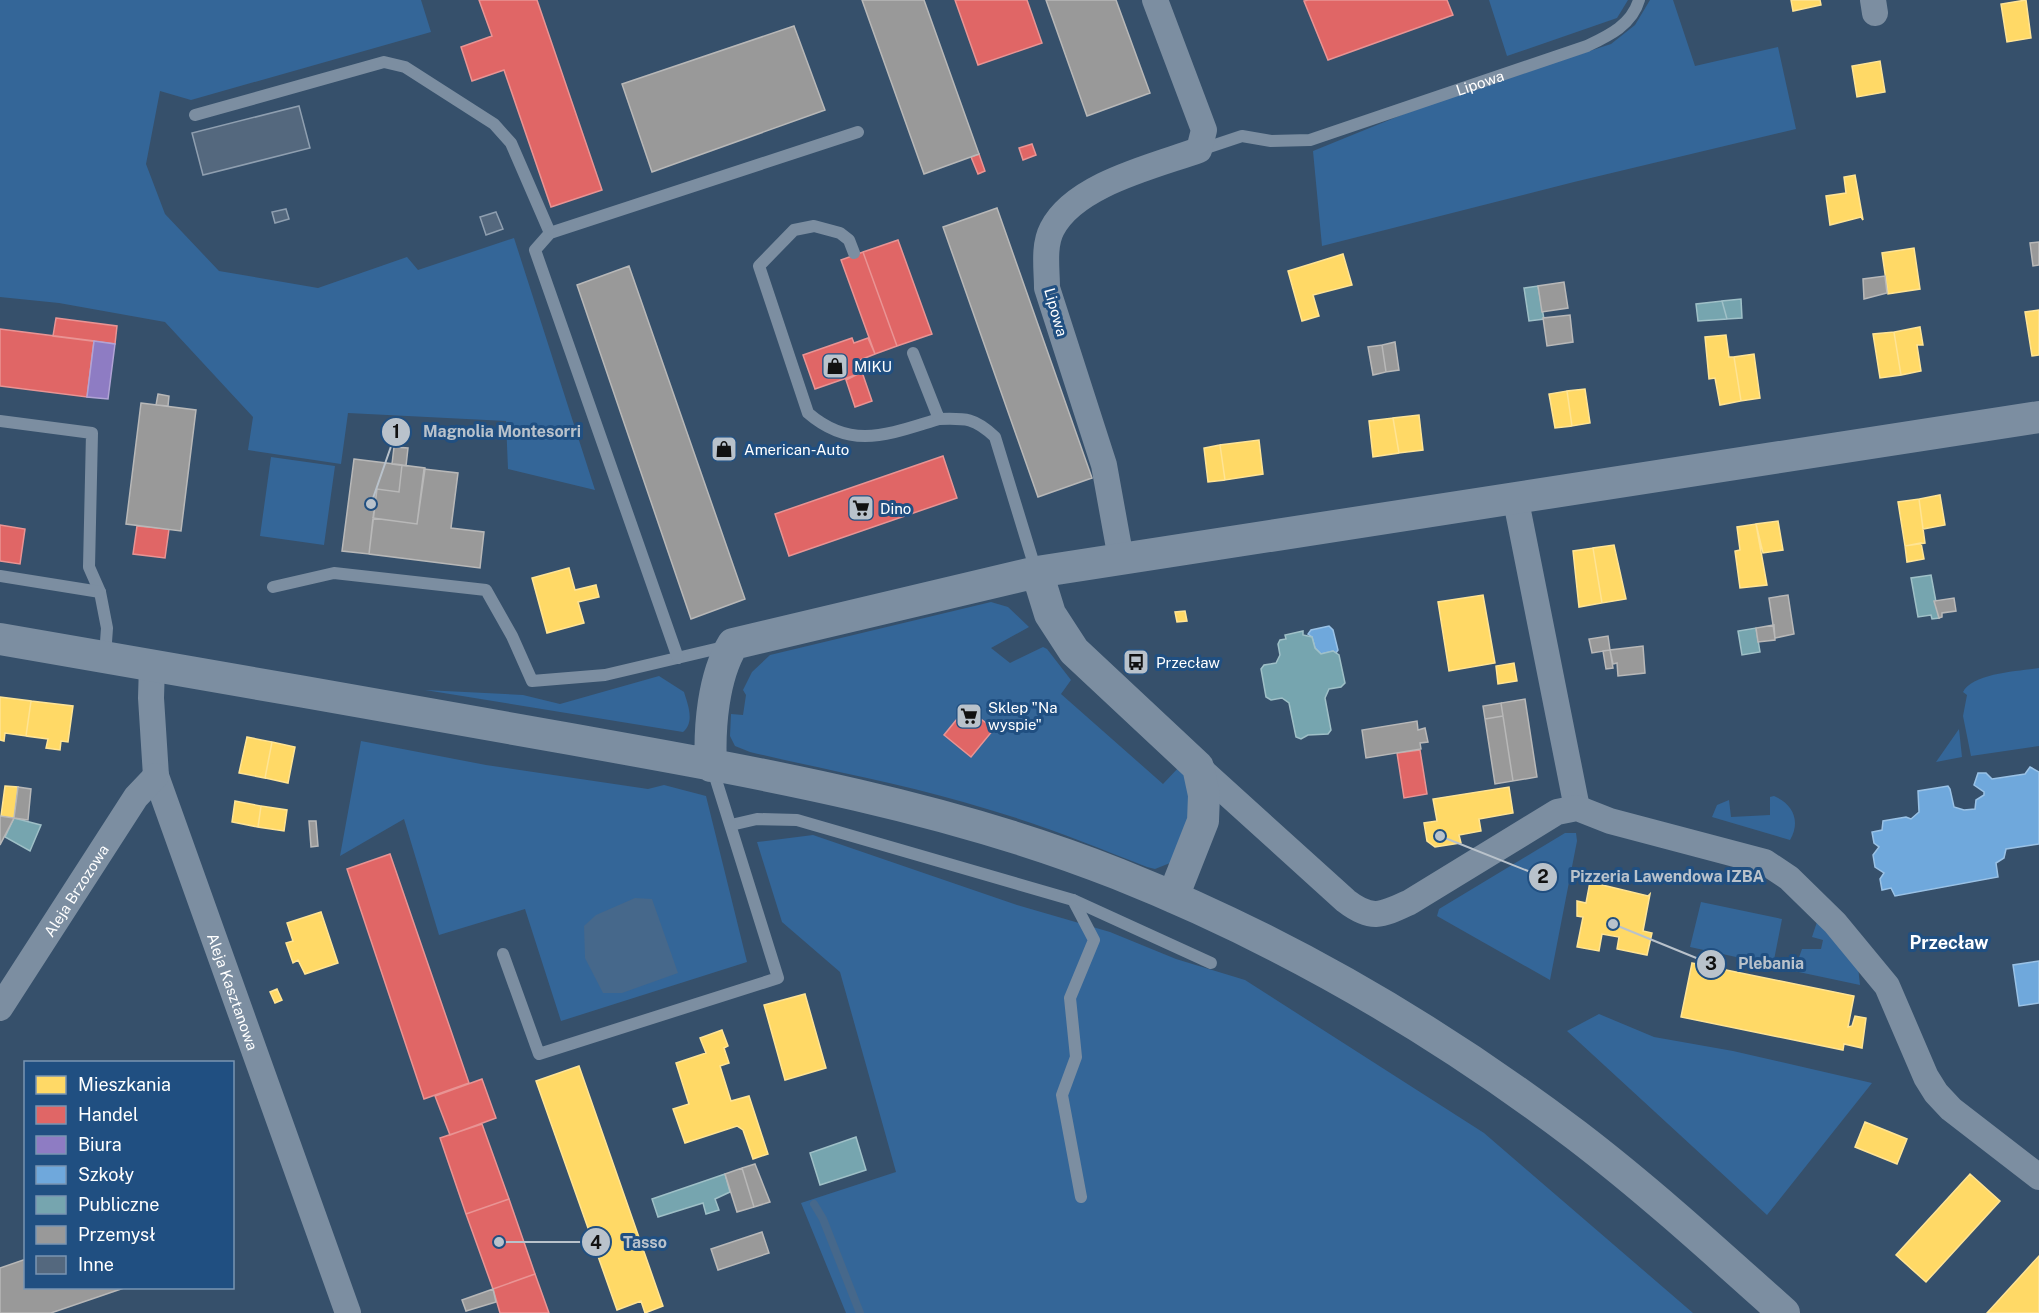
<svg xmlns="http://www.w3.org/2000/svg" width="2039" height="1313" viewBox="0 0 2039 1313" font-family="'Public Sans',sans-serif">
  <rect width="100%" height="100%" fill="#36506b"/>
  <path fill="#346698" d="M0,0H421L431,32L191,100L160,91L146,164L165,214L219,271L318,288L407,257L418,270L514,238L595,490L508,469L506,421L348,413L341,464L248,450L253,417L165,322L59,303L0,297Z
    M1489,0H1628L1617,18L1507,56Z
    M1650,0H1673L1695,66L1778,47L1796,129L1574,182L1322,246L1313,151L1431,103L1611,44L1635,25Z
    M271,457L335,466L324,545L260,536Z
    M991,602L1008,607L1029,627L991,648L1010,663L1043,647L1047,649L1071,680L1061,694L1163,784L1180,766L1189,775L1191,821L1170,863L1155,869L1147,867C1094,846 1042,825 987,809C910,785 830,771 750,752L735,746L730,736L731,714L743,715L746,695L743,690L752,672L770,655Z
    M2039,668V746L1971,756L1963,716L1967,695L1963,692C1972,673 2020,671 2039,668Z
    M659,676L684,692C688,705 695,722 683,732L425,690L523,695L560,704Z
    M1959,729L1962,757L1936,762Z
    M361,741L486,765L648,789L664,785L706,796L747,962L561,1021L525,909L439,935L404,819L340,856Z
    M1774,796C1793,804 1801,821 1790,840L1712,817L1717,805L1729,800L1731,817L1770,815V797Z
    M1565,833H1576L1577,841L1550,980L1437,916L1439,909Z
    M813,835L1017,905L1110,932L1176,959L1245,980L1484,1133L1693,1313H846L801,1203L896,1172L840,972L782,922L757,842Z
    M1701,902L1782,919L1773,965L1690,947Z
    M1817,922L1858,967L1860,985L1794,971L1802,949H1821L1823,940L1812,937Z
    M1599,1014L1654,1037L1733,1051L1872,1083L1767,1215L1567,1031Z"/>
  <path fill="#46688b" d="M635,898L652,899L678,973L622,993H603L585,958L584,926L596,915Z"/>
  <path fill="#ffd966" stroke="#ffe494" stroke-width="1.5" d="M1791,0H1820L1821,5L1793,11Z
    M2026,0L2031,38L2007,42L2001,4Z
    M1880,61L1885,92L1857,97L1852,66Z
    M1855,175L1863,220L1861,217L1830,225L1826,196L1846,193L1844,177Z
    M1914,248L1920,289L1888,294L1882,253Z
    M1343,254L1352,285L1313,295L1319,316L1302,321L1288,271Z
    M2039,310V355L2032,356L2025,312Z
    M1920,327L1923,345H1917L1921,371L1901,375L1894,332Z
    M1894,332L1901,375L1880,378L1873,334Z
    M1726,335L1729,357H1734L1741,401L1720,405L1715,378L1709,379L1705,337Z
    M1754,354L1760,398L1741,401L1734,357Z
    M1585,389L1590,423L1572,426L1567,391Z
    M1567,391L1572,426L1555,428L1549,394Z
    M1419,415L1423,450L1399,453L1393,418Z
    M1393,418L1399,453L1373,457L1369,421Z
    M1259,440L1263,474L1225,480L1220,445Z
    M1220,445L1225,480L1208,482L1204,448Z
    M1940,495L1945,525L1923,529L1919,499Z
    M1919,499L1925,543L1905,546L1898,502Z
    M1778,521L1783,550L1763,553L1756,524Z
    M1756,524L1767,585L1740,588L1735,551L1740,550L1737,527Z
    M1921,543L1924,559L1907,562L1905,546Z
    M1614,545L1626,599L1602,603L1593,548Z
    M1593,548L1602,603L1579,607L1573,551Z
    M569,568L575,590L596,585L599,597L578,602L584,623L547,633L532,578Z
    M1483,595L1495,663L1449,671L1438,602Z
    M1185,611L1187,621L1177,622L1175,612Z
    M1514,663L1517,681L1498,684L1496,666Z
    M0,697L31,701L26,736L5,733L4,741L0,740Z
    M31,701L73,706L68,742L61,741L60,750L46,748L48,739L26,736Z
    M247,737L272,742L265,778L239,773Z
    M272,742L295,747L288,783L265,778Z
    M5,786L18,787L14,818L1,816Z
    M1509,787L1513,813L1479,819L1481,831L1459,835L1461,843L1435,847L1427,841L1424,823L1437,821L1433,799Z
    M235,801L261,806L258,827L232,822Z
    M261,806L287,810L284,831L258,827Z
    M1590,882L1648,896L1650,894L1643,931L1652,933L1647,955L1617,949L1619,937L1602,934L1599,951L1577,947L1583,917L1577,916V901L1586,903Z
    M321,912L338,963L305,974L298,960L293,963L286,943L293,941L287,923Z
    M1692,963L1854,996L1848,1027L1852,1026L1855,1016L1866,1018L1862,1048L1844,1044L1843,1050L1681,1017Z
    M277,989L282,1000L275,1003L270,992Z
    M805,994L826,1068L785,1080L764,1005Z
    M722,1030L728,1046L724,1048L729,1063L720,1066L731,1101L749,1096L768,1154L753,1159L743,1130L737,1126L685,1143L673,1109L689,1104L676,1063L706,1053L700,1038Z
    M579,1066L663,1306L645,1313L641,1301L617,1310L536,1081Z
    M1865,1122L1907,1139L1897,1164L1855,1147Z
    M1970,1174L2000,1201L1926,1282L1896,1255Z
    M2039,1256V1313H1987Z"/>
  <path fill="#e06666" stroke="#e99494" stroke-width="1.5" d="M479,0H537L602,190L551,207L504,70L472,81L461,47L492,36Z
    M955,0H1027L1042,43L978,65Z
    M1308,0H1447L1453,15L1328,60L1304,1Z
    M1032,144L1036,155L1023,160L1019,148Z
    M979,154L985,171L978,174L971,157Z
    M898,240L932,334L897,346L863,252Z
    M863,252L897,346L875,354L841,260Z
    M56,318L117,326L115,344L53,336Z
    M0,329L94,341L87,397L0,386Z
    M852,338L854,343L868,338L875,354L860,360L864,372L815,389L803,355Z
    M862,372L872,401L855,407L846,380Z
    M943,456L957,498L789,556L775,514Z
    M0,525L25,529L20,564L0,561Z
    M137,526L169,529L165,558L133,554Z
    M966,708L994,729L971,757L944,735Z
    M1420,750L1427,794L1404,798L1397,753Z
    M390,854L469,1083L424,1099L347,869Z
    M482,1079L496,1118L450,1135L435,1096Z
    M482,1124L509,1199L466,1214L440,1138Z
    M509,1199L535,1274L493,1289L466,1214Z
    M535,1274L549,1313H500L493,1289Z"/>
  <path fill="#8e7cc3" stroke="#b0a3d5" stroke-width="1.5" d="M94,341L115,344L108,399L87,397Z"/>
  <path fill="#6fa8dc" stroke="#9ac2e6" stroke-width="1.5" d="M1329,626L1333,630L1338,650L1336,653L1333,651L1321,654L1315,648L1312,637L1308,634L1311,630Z
    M2030,767L2039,772V844L2006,849L2004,858L1996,863L1998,877L1895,896L1891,888L1882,890L1880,879L1884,873L1875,867L1873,855L1879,847L1874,843L1872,832L1882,830L1883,821L1906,817L1911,819L1919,812L1918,791L1948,786L1950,789L1954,807L1964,810L1975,809L1976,800L1984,795V792L1974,785L1978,773H1986L1992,779L2025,774Z
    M2039,961V1003L2019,1006L2013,965Z"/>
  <path fill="#76a5af" stroke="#9fc0c7" stroke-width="1.5" d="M1538,286L1544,319L1529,321L1524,288Z
    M1741,299L1742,318L1727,319L1722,301Z
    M1722,301L1727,319L1698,321L1696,304Z
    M1931,575L1939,618L1932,619L1931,615L1918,617L1911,578Z
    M1756,628L1760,652L1742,655L1738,631Z
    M1303,631V635L1312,637L1315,648L1321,654L1333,651L1339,655L1345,683L1341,687L1329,689L1325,698L1331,730L1328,734L1308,735L1301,739L1296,737L1289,703L1282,698L1271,700L1266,697L1261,669L1264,665L1276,663L1280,655L1278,644L1280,640L1286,639L1285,635Z
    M14,818L41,825L30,851L5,837Z
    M856,1137L866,1170L820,1185L810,1153Z
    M725,1174L730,1192L715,1199L719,1210L706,1214L703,1203L658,1217L652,1199Z"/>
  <path fill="#999" stroke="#b8b8b8" stroke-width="1.5" d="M862,0H924L979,154L924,174Z
    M1046,0H1116L1150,93L1087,116Z
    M794,26L825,110L652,172L622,84Z
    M997,208L1092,478L1038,497L943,227Z
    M2039,242V265L2033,266L2030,243Z
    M629,266L745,599L691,619L577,285Z
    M1885,276L1887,293L1864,299L1863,279Z
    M1564,282L1568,308L1542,312L1538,286Z
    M1570,315L1573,342L1547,346L1543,318Z
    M1395,342L1399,370L1386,372L1382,345Z
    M1382,345L1386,372L1373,375L1368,347Z
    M158,394L169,396L168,406L156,405Z
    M141,403L196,410L181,531L126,524Z
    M394,447L408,448L406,466L392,464Z
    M354,459L402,465L399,492L377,489L369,554L342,551Z
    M402,465L425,468V469L417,524L373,518L377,489L399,492Z
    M424,469L458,473L451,528L484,532L480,568L369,554L373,518L417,524Z
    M1788,595L1794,634L1775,638L1769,598Z
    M1954,598L1956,611L1942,613V617L1939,618L1934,601Z
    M1774,625L1775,640L1758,642L1756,628Z
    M1608,636L1610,650L1592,653L1589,639Z
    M1643,646L1645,673L1618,676L1617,663L1613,664L1610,650Z
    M1610,650L1613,668L1606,669L1603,651Z
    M1525,699L1537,777L1513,781L1501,703Z
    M1501,703L1503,716L1485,719L1483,706Z
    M1503,716L1513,781L1495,784L1485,719Z
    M1417,721L1418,730L1425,728L1428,742L1420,743L1421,749L1366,758L1362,730Z
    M18,787L31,789L28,820L14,818Z
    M0,816L14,818L0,845Z
    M309,821H316L318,846L311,847Z
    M755,1164L770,1202L754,1207L742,1168Z
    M742,1168L754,1207L737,1212L725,1174Z
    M762,1232L769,1253L718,1270L711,1249Z
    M26,1259V1288H124L51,1313H0V1268Z
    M493,1289L496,1302L466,1311L462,1300Z"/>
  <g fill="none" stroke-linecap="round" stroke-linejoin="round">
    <path stroke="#46688b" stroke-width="8" d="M814,1204L823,1219L860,1313"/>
  </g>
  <path fill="#54687e" stroke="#8f9fb0" stroke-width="1.5" d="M299,106L310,148L203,175L192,133Z
    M286,209L289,219L275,223L272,212Z
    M496,212L503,229L486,235L480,217Z"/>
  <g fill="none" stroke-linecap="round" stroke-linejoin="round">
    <g stroke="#7c8ea1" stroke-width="12">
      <path d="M195,115L384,62L405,67L494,124L511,143L550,233"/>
      <path id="s1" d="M1200,150L1242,136L1271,141L1310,140L1587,46C1608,36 1632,25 1639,0"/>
      <path d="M854,253L849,240L840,233L814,226L794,230L759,266L808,413C852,451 889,434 939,419"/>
      <path d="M913,353L939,419C966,418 975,418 995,437L1036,571"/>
      <path d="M0,421L92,433L89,567L100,592L107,628L105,656"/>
      <path d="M0,576L100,592"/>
      <path d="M273,587L334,573L486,590L512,636L532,681L605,675L728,646"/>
      <path d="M678,658L535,250L550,233L858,132"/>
      <path d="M731,825L757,819L797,820L1073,900L1094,940L1070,998L1076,1057L1062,1095L1081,1197"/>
      <path d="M1073,900L1211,963"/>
      <path d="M503,954L539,1054L778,978L712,767"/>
    </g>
    <g stroke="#7c8ea1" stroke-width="26">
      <path d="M1873,0L1875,13"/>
      <path d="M1515,496L1577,808"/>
      <path d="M1121,559L1104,465L1047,288C1047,270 1043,246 1052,229C1075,184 1155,166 1199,150L1204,130L1155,0"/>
      <path id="s2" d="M152,665L151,698L156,776L348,1313"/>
      <path d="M1198,767L1346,901C1372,921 1382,915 1410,902L1557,812L1577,808L1610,821L1765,862L1789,878L1835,923L1887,986L1926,1077L1936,1093L1951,1109L2039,1177"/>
      <path id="s3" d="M0,1008L136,797L156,776"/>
    </g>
    <path stroke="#7c8ea1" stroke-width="32" d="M1037,572L1050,614L1074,651L1198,767L1204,795L1203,821L1173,897
      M0,639C186,671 373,704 559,737C748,771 939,803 1118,874C1281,939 1436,1029 1576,1135C1648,1190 1716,1252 1784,1313
      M711,766C709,728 713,677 733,644L1037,572L2039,417"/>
  </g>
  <defs>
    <g id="shop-square" transform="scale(1.35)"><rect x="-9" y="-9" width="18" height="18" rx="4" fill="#b9c2cb" stroke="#204f81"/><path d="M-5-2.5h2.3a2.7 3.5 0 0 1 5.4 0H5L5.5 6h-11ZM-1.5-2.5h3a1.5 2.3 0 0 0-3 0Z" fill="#111"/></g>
    <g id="supermarket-square" transform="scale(1.35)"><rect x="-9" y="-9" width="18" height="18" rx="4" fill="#b9c2cb" stroke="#204f81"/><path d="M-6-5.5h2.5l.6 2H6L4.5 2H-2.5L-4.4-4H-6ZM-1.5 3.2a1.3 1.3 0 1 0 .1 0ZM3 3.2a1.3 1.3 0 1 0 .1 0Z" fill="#111"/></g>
    <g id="bus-square" transform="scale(1.35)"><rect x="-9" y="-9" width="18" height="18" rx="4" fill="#b9c2cb" stroke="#204f81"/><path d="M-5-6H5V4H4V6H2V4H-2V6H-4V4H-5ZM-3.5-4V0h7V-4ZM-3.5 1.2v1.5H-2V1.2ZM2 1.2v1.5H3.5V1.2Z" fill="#111"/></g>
  </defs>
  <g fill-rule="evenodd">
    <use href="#shop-square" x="835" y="366"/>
    <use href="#shop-square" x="724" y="449"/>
    <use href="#supermarket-square" x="861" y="508"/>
    <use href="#bus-square" x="1136" y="662"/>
    <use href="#supermarket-square" x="969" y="716"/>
  </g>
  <g text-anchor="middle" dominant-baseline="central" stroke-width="6" stroke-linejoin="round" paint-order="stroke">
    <g font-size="15" fill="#fff" stroke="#204f81">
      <text stroke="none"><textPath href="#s1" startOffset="292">Lipowa</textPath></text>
      <text transform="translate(1056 312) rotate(74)">Lipowa</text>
      <text stroke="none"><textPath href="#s3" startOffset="140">Aleja Brzozowa</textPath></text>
      <text stroke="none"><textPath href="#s2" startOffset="340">Aleja Kasztanowa</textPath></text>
    </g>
    <g font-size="15" fill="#fff" stroke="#204f81" text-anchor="start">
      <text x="854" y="366">MIKU</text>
      <text x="744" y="449">American-Auto</text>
      <text x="880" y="508">Dino</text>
      <text x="1156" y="662">Przecław</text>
      <text x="988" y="707">Sklep "Na<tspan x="988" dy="17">wyspie"</tspan></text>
    </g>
    <g font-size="18" font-weight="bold" fill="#fff" stroke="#204f81">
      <text x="1949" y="942">Przecław</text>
    </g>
  </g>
  <path fill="none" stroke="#b9c2cb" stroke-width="2" d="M371 504L396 432M1440 836L1543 877M1613 924L1711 964M499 1242L596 1242"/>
  <g fill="#b9c2cb" stroke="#204f81" stroke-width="2">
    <circle cx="371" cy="504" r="6"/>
    <circle cx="1440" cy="836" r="6"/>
    <circle cx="1613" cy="924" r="6"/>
    <circle cx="499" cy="1242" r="6"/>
    <circle cx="396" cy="432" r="15"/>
    <circle cx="1543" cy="877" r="15"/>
    <circle cx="1711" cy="964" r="15"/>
    <circle cx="596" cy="1242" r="15"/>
  </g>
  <g font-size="18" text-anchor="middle" font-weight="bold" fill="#111">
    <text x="396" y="438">1</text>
    <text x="1543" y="883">2</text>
    <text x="1711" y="970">3</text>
    <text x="596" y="1249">4</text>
  </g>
  <g font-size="16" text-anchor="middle" font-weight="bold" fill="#b9c2cb" stroke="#204f81" stroke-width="6" stroke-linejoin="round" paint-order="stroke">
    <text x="502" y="437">Magnolia Montesorri</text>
    <text x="1667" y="882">Pizzeria Lawendowa IZBA</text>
    <text x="1771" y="969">Plebania</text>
    <text x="645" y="1248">Tasso</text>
  </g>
  <rect x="24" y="1061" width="210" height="228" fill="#204f81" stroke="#7995b3" stroke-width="1.5"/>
  <rect x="36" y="1076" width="30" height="18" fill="#ffd966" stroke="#7995b3" stroke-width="1.5"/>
  <text x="78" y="1091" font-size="18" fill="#ffffff">Mieszkania</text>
  <rect x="36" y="1106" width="30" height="18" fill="#e06666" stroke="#7995b3" stroke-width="1.5"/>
  <text x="78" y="1121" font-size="18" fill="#ffffff">Handel</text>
  <rect x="36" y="1136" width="30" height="18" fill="#8e7cc3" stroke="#7995b3" stroke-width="1.5"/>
  <text x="78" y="1151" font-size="18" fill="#ffffff">Biura</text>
  <rect x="36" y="1166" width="30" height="18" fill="#6fa8dc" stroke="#7995b3" stroke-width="1.5"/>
  <text x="78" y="1181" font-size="18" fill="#ffffff">Szkoły</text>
  <rect x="36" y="1196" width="30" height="18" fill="#76a5af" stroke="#7995b3" stroke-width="1.5"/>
  <text x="78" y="1211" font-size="18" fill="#ffffff">Publiczne</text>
  <rect x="36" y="1226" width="30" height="18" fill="#999999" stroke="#7995b3" stroke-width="1.5"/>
  <text x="78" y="1241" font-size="18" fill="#ffffff">Przemysł</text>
  <rect x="36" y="1256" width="30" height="18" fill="#54687e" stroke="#7995b3" stroke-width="1.5"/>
  <text x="78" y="1271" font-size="18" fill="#ffffff">Inne</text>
</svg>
